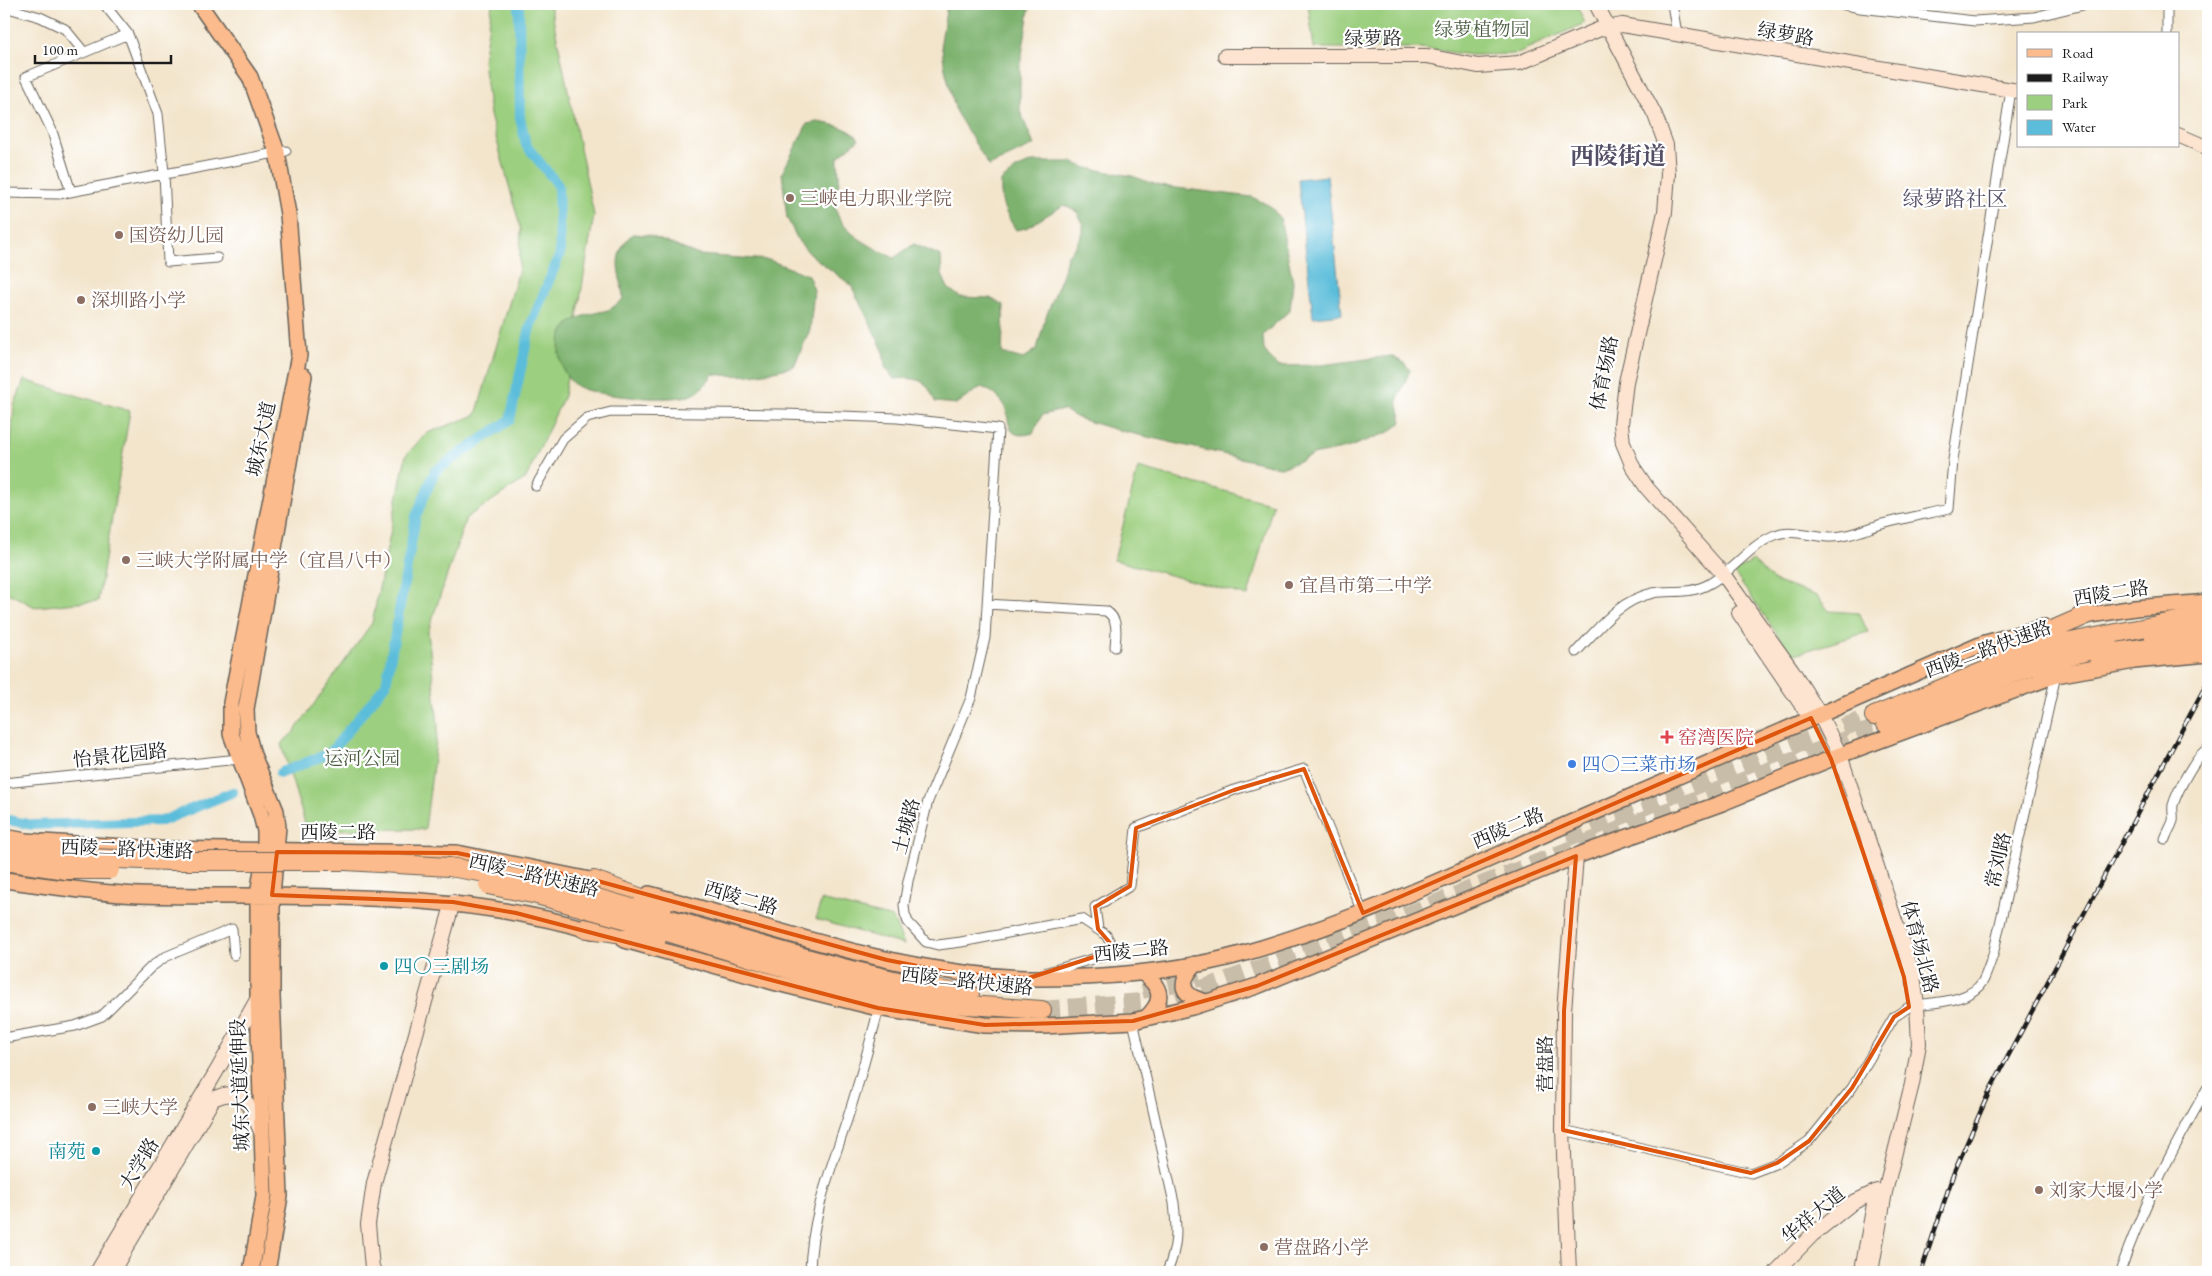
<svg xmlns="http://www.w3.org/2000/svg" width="2212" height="1276" viewBox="0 0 2212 1276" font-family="'EB Garamond','Noto Serif SC',serif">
  <rect width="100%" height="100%" fill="#fff"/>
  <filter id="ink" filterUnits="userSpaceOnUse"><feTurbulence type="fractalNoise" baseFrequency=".02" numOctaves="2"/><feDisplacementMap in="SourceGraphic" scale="10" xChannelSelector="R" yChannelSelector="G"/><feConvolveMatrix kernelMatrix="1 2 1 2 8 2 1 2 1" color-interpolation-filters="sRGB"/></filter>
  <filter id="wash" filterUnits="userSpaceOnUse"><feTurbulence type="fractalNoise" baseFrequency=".0096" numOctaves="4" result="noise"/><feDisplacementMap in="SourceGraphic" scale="20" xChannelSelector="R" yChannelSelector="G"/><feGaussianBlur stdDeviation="1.12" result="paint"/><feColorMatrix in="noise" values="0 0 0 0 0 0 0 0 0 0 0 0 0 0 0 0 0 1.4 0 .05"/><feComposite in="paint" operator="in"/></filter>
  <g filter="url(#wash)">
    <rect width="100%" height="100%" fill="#f3e5cc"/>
    <path fill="#9ccf7f" stroke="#5c764e" d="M492,4H550L594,215L564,396L526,478L466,518L428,632L438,726L425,829L307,830L281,744L294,732L372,623L406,455L427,433L476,415L519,270L521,230L490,115L483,61Z
      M1308,4H1576L1585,23L1515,54L1471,55L1421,48H1314Z
      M24,380L130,411L98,601L35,607L4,591V527L14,406Z
      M1138,468L1273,504L1248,596L1114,560Z
      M1753,561L1774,581L1817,596L1829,611L1859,613L1868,632L1792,655L1734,573Z
      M821,900L893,918L904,945L816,919Z"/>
    <path fill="#7db26e" stroke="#4c6745" d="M947,4H1030L1020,67V111L1034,145L989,166L956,112L945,69L941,42Z
      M817,122C831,124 850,127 859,139L838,157C837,165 840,173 839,181C838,189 834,196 835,204C837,232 873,247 894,258L914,244L941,256L942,275L948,288L960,297L990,298L1004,305L1002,353L1023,359L1037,349L1045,319L1063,274L1067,256L1075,247L1083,233V223L1077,212L1064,205L1026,228L1016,230C1004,211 1000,203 1001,181L1016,169L1032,162H1071L1087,168L1132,176L1160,186L1252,197L1270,206L1280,218L1293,282L1290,310L1263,335L1264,350L1277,366L1321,365L1391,356L1404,363L1410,370L1397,401L1402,422L1389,432L1347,448L1313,455L1287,466L1279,467L1117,430L1080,419L1063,410L1042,415L1033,433C1002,442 1012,417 1003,403C998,396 990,390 981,387L957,404L935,402C927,379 917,377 894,379L885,367L883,350L851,285L811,255L799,242L787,218L782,173L807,124Z
      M632,234L648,235L699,255L769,260L808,275L814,290L810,330L794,366C766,374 742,378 713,374C707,382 701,392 692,395C673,402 590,397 575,385C560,374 554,347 564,330C574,315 593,314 608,310C613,308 619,302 623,299C621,270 609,259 632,234Z"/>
    <path fill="#5bbdda" stroke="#3c6c7b" d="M1327,176L1342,314L1313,317L1298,179Z"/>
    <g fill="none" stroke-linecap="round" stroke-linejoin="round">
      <path stroke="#5bbdda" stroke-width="10" d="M280,773L330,753L386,684L416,516L435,471L510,420L530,327L560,254L558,185L526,145L520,117L519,4
        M4,819L32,825L162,821L233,792"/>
    </g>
  </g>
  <g filter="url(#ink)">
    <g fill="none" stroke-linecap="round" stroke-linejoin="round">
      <path stroke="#c8bda9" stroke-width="18" stroke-dasharray="18 9" stroke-linecap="butt" d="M1567,838L1798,744L1874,716
        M1142,990L1200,978
        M1042,1010L1165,1000L1205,988L1389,922L1876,728"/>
      <g stroke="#67625a" stroke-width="11">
        <path id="street" d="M104,4L128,34L158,114L164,173L168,262L217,258
          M1672,4L1677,34
          M1841,4L1860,8L1975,21L2034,17L2087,4
          M2167,4V34
          M4,7L40,17L65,29L84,52
          M71,192L52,131L26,77L128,34
          M4,193L59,194L286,151
          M536,486L563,439L587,418L611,412L783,414L897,418L998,429L985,638L971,698L928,801L908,881L904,905L905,914L908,922L926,942L938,945L961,942L1082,919L1106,935L1111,944L1109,952L1103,956L1044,973
          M987,604L1106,611C1119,619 1116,633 1115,647
          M1576,652C1599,628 1619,600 1653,593C1670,590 1689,594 1705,586C1731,574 1748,546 1775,535C1791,528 1814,537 1831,537C1849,537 1865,529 1882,524C1904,518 1926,514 1949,509L1953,460L2011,90
          M4,783L239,759
          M2165,839C2167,833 2171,827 2173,821C2174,816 2172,810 2173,805C2177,792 2196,754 2208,749
          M1098,929L1095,907L1130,886L1136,828L1234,790L1304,769L1363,913
          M1917,1005C1938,1002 1971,1001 1983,981C1987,973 1990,963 1993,955L2056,675
          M1133,1021L1174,1203C1177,1231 1178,1246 1167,1272
          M4,1038L75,1026L102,1016L151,967L165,957L232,929L234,955
          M1563,1130L1751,1173L1777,1163L1809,1141L1852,1088L1894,1017L1909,1007
          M810,1272C811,1222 827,1179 843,1132C857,1091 868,1050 879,1008
          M2120,1272C2142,1207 2174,1146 2208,1087"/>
      </g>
      <g stroke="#67625a" stroke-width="16">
        <path id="secondary" d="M1596,4L1655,115L1666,145L1668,174L1665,212L1626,382L1621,424L1623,443L1633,467L1647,488L1723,574L1792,670L1820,715L1840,755L1913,975L1917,1005L1919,1044L1912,1084L1885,1192L1871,1272
          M1225,56H1427L1478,66L1519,63L1600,29L1622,25L2018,91
          M2178,135L2208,148
          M1739,613L1807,713
          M1863,1264L1874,1204
          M97,1272L219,1067L258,998
          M112,1272L213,1099C244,1084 251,1107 261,1132
          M375,1272L372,1268L368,1224L374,1183L453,902
          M1569,1272L1563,1130L1564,1011L1576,856
          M1776,1272L1812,1235L1852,1203L1877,1191"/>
      </g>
      <g stroke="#67625a" stroke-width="18">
        <path id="primary" d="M199,4L250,77L277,152L288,214L299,355L231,703V734L261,815L265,831V851L258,895V998L264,1196L251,1272
          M2078,617L2135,608L2208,602
          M4,837L26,841L159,849L457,853L605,883
          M4,880C49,886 93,893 139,895C291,899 445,887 593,931
          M649,894C774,927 898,975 1028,978C1097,979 1179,972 1245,953C1363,919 1474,865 1586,816C1718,759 1851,702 1982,644L2044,627
          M625,940L777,983L878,1008L985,1025L1044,1026L1133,1021L1192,1007L1257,986L1576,856L1722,803L1840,755L2056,675L2134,661L2208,654
          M1195,964C1178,984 1180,995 1206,1002
          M1143,973C1162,988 1165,1000 1146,1018
          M267,1272L280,1196L272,996V895L278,827L276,811L253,755L247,732L246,709L304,376"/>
      </g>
      <g stroke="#67625a" stroke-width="20">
        <path id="highway" d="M2154,637L2187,632H2208
          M2002,652L2089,614
          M2097,655L2162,645H2208
          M1874,716L2016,658L2065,643L2188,619L2208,618
          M1886,724L2030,667L2109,645
          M4,847L66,857
          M4,861L66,870
          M594,880L663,906
          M632,908C705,929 778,951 851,970C890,979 930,990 970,994
          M628,920L837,984L924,1002L1042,1010
          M583,928L657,939"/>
      </g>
      <use href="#street" stroke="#fff" stroke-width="9"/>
      <use href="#secondary" stroke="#fde4d1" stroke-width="14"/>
      <use href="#primary" stroke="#fbbb8c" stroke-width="15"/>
      <use href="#highway" stroke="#fbbb8c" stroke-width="18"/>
      <g stroke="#1c1c1c" stroke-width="4.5">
        <path id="rail" d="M1921,1272L1953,1175L1990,1090L2208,681"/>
      </g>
      <use href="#rail" stroke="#fff" stroke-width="2.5" stroke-dasharray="8" stroke-linecap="butt"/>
      <g stroke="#67625a" stroke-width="20" stroke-linecap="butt">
        <path id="highway-bridge" d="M66,857L168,861H345L449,867L541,882L632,908
          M66,870H110
          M488,885L537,895L628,920"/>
      </g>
      <use href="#highway-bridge" stroke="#fbbb8c" stroke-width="18"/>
    </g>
  </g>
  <path fill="none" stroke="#de560d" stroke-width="4" stroke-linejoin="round" d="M1811,718L1831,759L1863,852L1904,977L1909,1007L1894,1017L1852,1088L1809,1141L1777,1163L1751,1173L1563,1130L1564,1011L1576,856L1257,986L1133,1021L985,1025L878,1008L516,913L453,902L272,895L277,852L457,853L594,880L887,960L953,973L1029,978L1109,952L1111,944L1098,929L1095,907L1130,886L1136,828L1234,790L1304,769L1363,913Z"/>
  <g fill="#8d6e63" stroke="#fff" stroke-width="2">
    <circle cx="790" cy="198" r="5"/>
    <circle cx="119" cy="235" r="5"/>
    <circle cx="81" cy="300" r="5"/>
    <circle cx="126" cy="560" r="5"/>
    <circle cx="1289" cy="585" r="5"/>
    <circle cx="92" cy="1107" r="5"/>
    <circle cx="2039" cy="1190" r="5"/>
    <circle cx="1264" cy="1247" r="5"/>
  </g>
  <path fill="#e0444e" stroke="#fff" stroke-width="2" d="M1664.5 729.5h5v5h5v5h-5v5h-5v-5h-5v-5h5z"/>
  <circle fill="#3f7fe0" stroke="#fff" stroke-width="2" cx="1572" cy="764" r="5"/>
  <g fill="#0f9aa8" stroke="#fff" stroke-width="2">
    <circle cx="384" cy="966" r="5"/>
    <circle cx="96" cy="1151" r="5"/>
  </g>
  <g text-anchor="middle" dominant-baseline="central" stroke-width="4.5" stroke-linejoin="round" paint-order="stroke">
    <g font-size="19" fill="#495b3f" stroke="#fff">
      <text x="1482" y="29">绿萝植物园</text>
      <text x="362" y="758">运河公园</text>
    </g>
    <g font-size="19" fill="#1c1c1c" stroke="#fff">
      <text transform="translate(1786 34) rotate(10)">绿萝路</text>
      <text x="1373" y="38">绿萝路</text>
      <text transform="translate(1604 373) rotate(-79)">体育场路</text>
      <text transform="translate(261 439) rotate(-78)">城东大道</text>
      <text transform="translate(2111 593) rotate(-9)">西陵二路</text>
      <text transform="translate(1988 649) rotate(-20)">西陵二路快速路</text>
      <text transform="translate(120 755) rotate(-6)">怡景花园路</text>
      <text transform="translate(906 826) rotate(-75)">土城路</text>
      <text transform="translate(1508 828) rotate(-23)">西陵二路</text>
      <text x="338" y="832">西陵二路</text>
      <text transform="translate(127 849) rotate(2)">西陵二路快速路</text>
      <text transform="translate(1998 860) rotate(-77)">常刘路</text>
      <text transform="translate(534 875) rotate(13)">西陵二路快速路</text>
      <text transform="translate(741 898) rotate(16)">西陵二路</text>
      <text transform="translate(1920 947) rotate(75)">体育场北路</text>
      <text transform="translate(1131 951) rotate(-6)">西陵二路</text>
      <text transform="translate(967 981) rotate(6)">西陵二路快速路</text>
      <text transform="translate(1545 1064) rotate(-90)">营盘路</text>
      <text transform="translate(240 1085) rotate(-92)">城东大道延伸段</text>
      <text transform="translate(139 1164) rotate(-59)">大学路</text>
      <text transform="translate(1813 1215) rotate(-40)">华祥大道</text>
    </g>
    <g font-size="19" fill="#785e54" stroke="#fff" text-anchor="start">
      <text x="800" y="198">三峡电力职业学院</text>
      <text x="129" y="235">国资幼儿园</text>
      <text x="91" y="300">深圳路小学</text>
      <text x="136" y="560">三峡大学附属中学（宜昌八中）</text>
      <text x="1299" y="585">宜昌市第二中学</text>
      <text x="102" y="1107">三峡大学</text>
      <text x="2049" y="1190">刘家大堰小学</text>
      <text x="1274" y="1247">营盘路小学</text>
    </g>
    <g font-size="19" fill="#be3a42" stroke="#fff" text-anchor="start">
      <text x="1678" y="737">窑湾医院</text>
    </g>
    <g font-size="19" fill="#366cbe" stroke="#fff" text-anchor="start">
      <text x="1582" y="764">四〇三菜市场</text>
    </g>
    <g font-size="19" fill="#0d838f" stroke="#fff" text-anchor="start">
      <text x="394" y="966">四〇三剧场</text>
      <text x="86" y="1151" text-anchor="end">南苑</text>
    </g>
    <g font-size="21" fill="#544f66" stroke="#fff">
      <text x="1955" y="198">绿萝路社区</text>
    </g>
    <g font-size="24" font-weight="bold" fill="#544f66" stroke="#fff">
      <text x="1618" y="155">西陵街道</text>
    </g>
  </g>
  <rect width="2212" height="1276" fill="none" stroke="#fff" stroke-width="20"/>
  <rect x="2017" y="32" width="162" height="115" fill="#ffffff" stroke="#a4a4a4"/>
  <rect x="2027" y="49" width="25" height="8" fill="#fbbb8c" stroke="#a4a4a4"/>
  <text x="2062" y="58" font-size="15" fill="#1c1c1c">Road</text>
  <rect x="2027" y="74" width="25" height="8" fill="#1c1c1c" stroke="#a4a4a4"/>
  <text x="2062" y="82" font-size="15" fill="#1c1c1c">Railway</text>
  <rect x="2027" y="95" width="25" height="15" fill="#9ccf7f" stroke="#a4a4a4"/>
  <text x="2062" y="108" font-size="15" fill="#1c1c1c">Park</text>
  <rect x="2027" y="120" width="25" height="15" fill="#5bbdda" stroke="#a4a4a4"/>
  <text x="2062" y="132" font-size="15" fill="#1c1c1c">Water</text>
  <path d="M35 55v8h136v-8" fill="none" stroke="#1c1c1c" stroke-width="2.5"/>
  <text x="42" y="55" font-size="15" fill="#1c1c1c" stroke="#ffffff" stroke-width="4" paint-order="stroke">100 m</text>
</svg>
